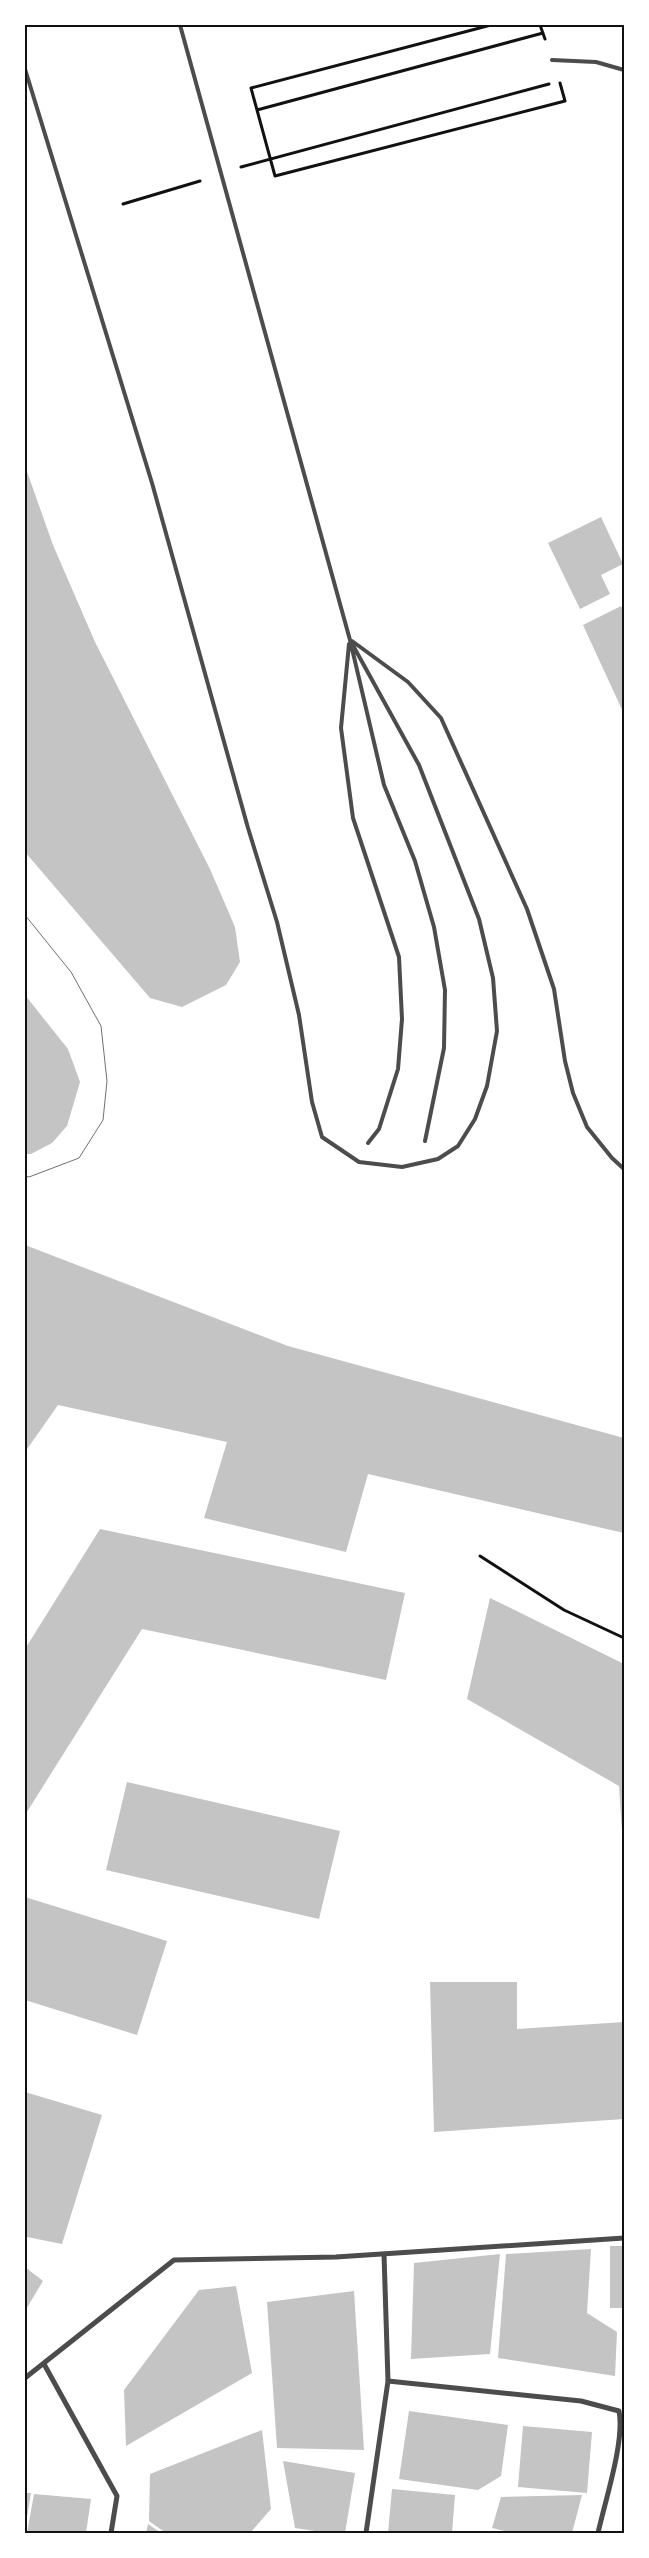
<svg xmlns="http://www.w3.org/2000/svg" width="649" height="2558" viewBox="0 0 649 2558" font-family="Raleway,sans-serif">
  <rect width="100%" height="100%" fill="#fff"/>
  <path fill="#c4c4c4" d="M25,466L53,545L95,642L210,869L235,927L240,962L226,985L182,1007L150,998L25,852Z
    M601,517L623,564L601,575L610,594L580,609L548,543Z
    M621,606L624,612V714L583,625Z
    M25,995L68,1049L80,1082L67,1126L52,1143L31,1154H25Z
    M25,1245L288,1346L624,1438V1533L368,1474L346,1552L204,1518L227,1442L58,1405L25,1452Z
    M100,1529L405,1593L386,1680L142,1629L25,1815V1649Z
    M490,1598L624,1664V1862L619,1786L467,1699Z
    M127,1782L340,1831L319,1919L106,1870Z
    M25,1897L167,1941L137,2035L25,2000Z
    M430,1982H517V2029L624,2022V2119L434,2132Z
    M25,2092L102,2115L62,2244L27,2237L25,2240Z
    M610,2246H624V2308H610Z
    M591,2249L587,2313L617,2332L615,2376L498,2358L506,2254Z
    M500,2254L490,2354L411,2359L414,2263Z
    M25,2267L43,2281L25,2311Z
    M236,2286L252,2373L126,2446L124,2390L199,2290Z
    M354,2291L364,2450L277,2448L267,2302Z
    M409,2411L508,2425L501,2476L478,2490L399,2479Z
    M523,2426L592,2432L587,2493L518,2487Z
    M262,2430L271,2509L250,2533H166L149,2521L150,2474Z
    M283,2461L355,2473L345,2533H328L295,2528Z
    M392,2489L455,2495L452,2533H388Z
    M25,2493H31L26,2523H25Z
    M34,2494L91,2499L86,2533H27Z
    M582,2495L572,2533H513L492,2528L501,2497Z
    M148,2524L161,2533H146Z"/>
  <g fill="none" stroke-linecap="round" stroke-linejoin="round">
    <path stroke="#111" stroke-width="3" d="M491,25L251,88L275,176L565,101L560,83
      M540,25L545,39
      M257,110L543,33
      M241,167L549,84
      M123,204L200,181
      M480,1556L564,1610L624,1638"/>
    <path stroke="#4c4c4c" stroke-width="4" d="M180,25L350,640L384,785L415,861L434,927L445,990L444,1048L425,1141
      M552,60L596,62L624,70
      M25,69L152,483L248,828L277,922L299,1015L312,1102L322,1137L359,1162L402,1167L438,1159L458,1146L475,1119L487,1086L497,1031L493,978L479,919L419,765L350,640
      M352,641L408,682L441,718L527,909L554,989L565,1061L573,1093L587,1127L612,1158L624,1169
      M349,644L341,728L353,818L399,957L402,1019L398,1069L379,1129L368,1143"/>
    <path stroke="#4c4c4c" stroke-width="5" d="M44,2364L117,2496L111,2533
      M25,2378L174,2260L336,2257L624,2238
      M388,2381L581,2401L619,2411C625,2441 605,2501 598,2533
      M366,2533L388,2381L384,2254"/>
    <path stroke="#707070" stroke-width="1" d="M25,915L71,972L101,1026L107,1081L103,1120L79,1158L29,1177L25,1176"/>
  </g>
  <rect width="649" height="2558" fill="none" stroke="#ffffff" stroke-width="52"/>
  <rect x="26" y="26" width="597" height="2506" fill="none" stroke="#111" stroke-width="2"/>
</svg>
